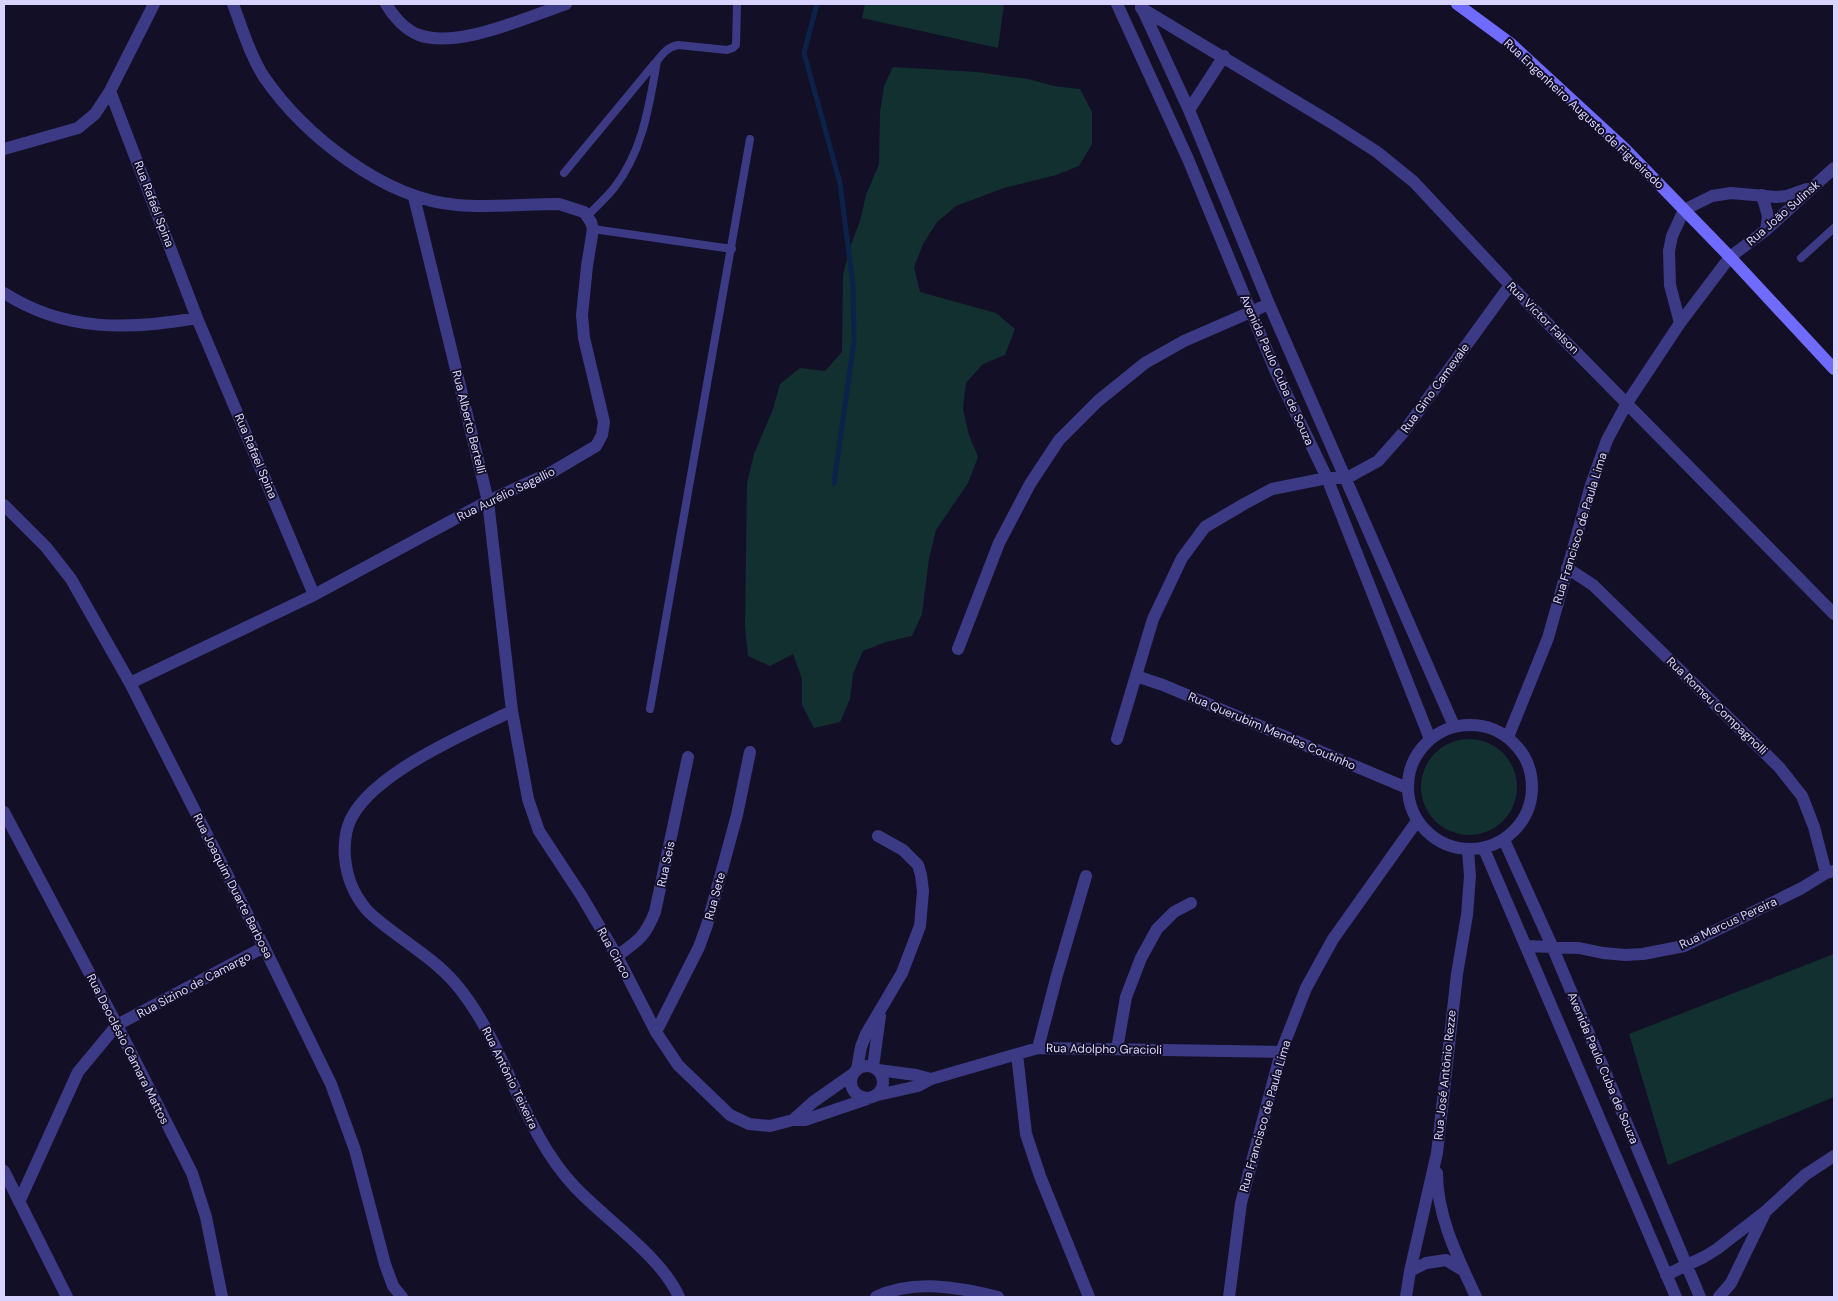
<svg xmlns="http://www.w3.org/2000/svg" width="1838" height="1301" viewBox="0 0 1838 1301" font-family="'DM Sans',sans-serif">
  <rect width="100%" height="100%" fill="#130f26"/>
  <path fill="#12302f" d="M865,4H1004L998,48L862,18Z
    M893,67L977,72L1028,79L1054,86L1080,89L1092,112V144L1079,166L1056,175L1004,188L956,206L937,222L923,244L914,267L920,292L996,313L1015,329L1005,355L983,364L966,383L963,409L969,435L978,457L968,483L936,530L929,559L922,614L912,636L886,642L863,651L853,674L850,699L840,722L814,728L802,705V679L793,654L770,666L748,656L745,627L747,483L754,454L773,409L780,384L800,368L825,371L842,352L843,275L850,247L860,221L866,195L879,164L880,112L884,86Z
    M1421 787a48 48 0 1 1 96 0a48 48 0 1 1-96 0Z
    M1834,954V1097L1668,1165L1629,1034Z"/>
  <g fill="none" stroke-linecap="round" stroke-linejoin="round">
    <path stroke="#0c2248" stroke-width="5" d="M817,4L804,53L840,183L853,285L854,341L834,483"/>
    <path stroke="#3d3a85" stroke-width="8" d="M564,173L655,63
      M587,216C596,207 606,198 614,188C643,151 649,106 657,61C663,53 668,47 678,45L727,50L733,48L736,45L737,4
      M593,229L732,249
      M1801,258L1834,228
      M650,709L750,139"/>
    <path stroke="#3d3a85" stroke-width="12" d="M386,4C393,16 405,30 419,35C458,49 528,17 566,4
      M1117,4L1188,159L1275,370L1327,478L1430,739
      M1141,6L1189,110L1269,304L1454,726
      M1141,8L1332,123L1377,152L1414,182L1510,285L1834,614
      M110,91L197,318L314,595
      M1189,110L1224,56
      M4,149L78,128L95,114L110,91L154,4
      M1762,195L1768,216L1766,230
      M414,197L488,501L512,711L528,799L539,831L581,895L617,956L656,1032L678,1065L730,1115L749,1124L770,1126L793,1120H805L867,1099
      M4,293C65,332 129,330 197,318
      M1680,323L1670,285L1669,251L1672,236L1684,210L1712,196L1731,193L1776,197L1787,196L1807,189
      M4,505L46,547L71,579L130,683L264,947L331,1084L355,1150L385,1264L393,1286L402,1297
      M1567,568L1593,585L1779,767L1802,796L1814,827L1826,873
      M958,649L999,543L1030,484L1059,440L1098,401L1145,363L1184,341L1269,304
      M1136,676L1163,685L1407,788
      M130,683L314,595L488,501L552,472L596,446L602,435L604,422L584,338L582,315L587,266L593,229L591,222L584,212L559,204C525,204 491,208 457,205C384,199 304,135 264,77C250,55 242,28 233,4
      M512,711C467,733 364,776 348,826C345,835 344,849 345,858C347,878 353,893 366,909C371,915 378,920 384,925C408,944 435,960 455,983C507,1044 520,1129 575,1187C606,1220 661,1256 679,1297
      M1408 787a62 62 0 1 1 124 0a62 62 0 1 1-124 0Z
      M1508,737L1548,638L1591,485L1607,440L1627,403L1680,323L1730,257L1766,230L1834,168
      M1117,739L1153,619L1182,558L1205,527L1244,504L1272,489L1327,478H1347L1378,461L1402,434L1510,285
      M4,812L117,1025L192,1173L206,1217L222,1297
      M1504,840L1552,946L1700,1297
      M1484,849L1676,1297
      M1526,946L1579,948L1603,953L1625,955L1643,954L1684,946L1802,888L1826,873L1834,871
      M617,956C638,941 645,937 655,912L688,757
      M656,1032L699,947L707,925L737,815L750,752
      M1038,1048L1057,975L1086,876
      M1117,1049L1126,997L1141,958L1157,929L1174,912L1191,903
      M1017,1054L1026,1134L1040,1176L1089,1297
      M851 1082a16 16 0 1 1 32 0a16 16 0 1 1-32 0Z
      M873,1067L880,1016
      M857,1069L861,1047L866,1034L902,973L920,926L923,891L921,875L918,865L903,850L878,836
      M878,1070L916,1075L931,1079
      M878,1095L918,1086L931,1079L1038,1048L1281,1052
      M793,1120L813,1102L853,1074
      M4,1171L67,1297
      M1437,1173C1437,1217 1458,1258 1476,1297
      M19,1202L78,1072L117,1025L264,947
      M1410,1271L1426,1263L1446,1260L1464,1271
      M1666,1275L1704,1257L1717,1249L1766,1211L1805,1175L1834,1156
      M876,1297C913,1279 959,1287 998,1297
      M1229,1297L1241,1203L1281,1052L1306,988L1333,939L1417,821
      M1406,1297L1410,1271L1437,1153L1457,974L1467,915L1470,876L1468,850
      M1719,1297L1731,1283L1765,1213"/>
    <path stroke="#6f6bff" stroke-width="12" d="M1457,4L1510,43L1625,149L1730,257L1834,369"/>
  </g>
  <g text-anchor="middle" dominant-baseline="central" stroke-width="4" stroke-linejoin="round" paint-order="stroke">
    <g font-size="12" fill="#d9d4ff" stroke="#130f26">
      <text transform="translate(1584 114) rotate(43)">Rua Engenheiro Augusto de Figueiredo</text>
      <text transform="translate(154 204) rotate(69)">Rua Rafaél Spina</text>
      <text transform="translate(1783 213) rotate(-41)">Rua João Sulinsk</text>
      <text transform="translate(1543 318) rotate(45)">Rua Victor Falson</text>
      <text transform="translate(1277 370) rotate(66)">Avenida Paulo Cuba de Souza</text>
      <text transform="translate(1435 388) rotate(-54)">Rua Gino Camevale</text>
      <text transform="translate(469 422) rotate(76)">Rua Alberto Bertelli</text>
      <text transform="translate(256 456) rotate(67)">Rua Rafael Spina</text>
      <text transform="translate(506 494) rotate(-26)">Rua Aurélio Sagallio</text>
      <text transform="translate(1580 528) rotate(-73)">Rua Francisco de Paula Lima</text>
      <text transform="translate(1717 706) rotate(44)">Rua Romeu Compagnolli</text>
      <text transform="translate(1272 731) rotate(23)">Rua Querubim Mendes Coutinho</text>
      <text transform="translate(666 864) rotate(-78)">Rua Seis</text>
      <text transform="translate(233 886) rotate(63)">Rua Joaquim Duarte Barbosa</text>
      <text transform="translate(715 896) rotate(-75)">Rua Sete</text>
      <text transform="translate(1728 923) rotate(-25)">Rua Marcus Pereira</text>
      <text transform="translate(614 953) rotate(61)">Rua Cinco</text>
      <text transform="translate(194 985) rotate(-28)">Rua Sizino de Camargo</text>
      <text transform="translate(128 1049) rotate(63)">Rua Deoclésio Câmara Mattos</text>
      <text transform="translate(1104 1049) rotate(1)">Rua Adolpho Gracioli</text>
      <text transform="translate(1603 1068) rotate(67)">Avenida Paulo Cuba de Souza</text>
      <text transform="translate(1445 1075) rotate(-84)">Rua José Antônio Rezze</text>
      <text transform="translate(510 1078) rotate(64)">Rua Antônio Teixeira</text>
      <text transform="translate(1265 1116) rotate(-74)">Rua Francisco de Paula Lima</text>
    </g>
  </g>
  <rect width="1838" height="1301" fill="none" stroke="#d9d4ff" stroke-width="10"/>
</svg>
